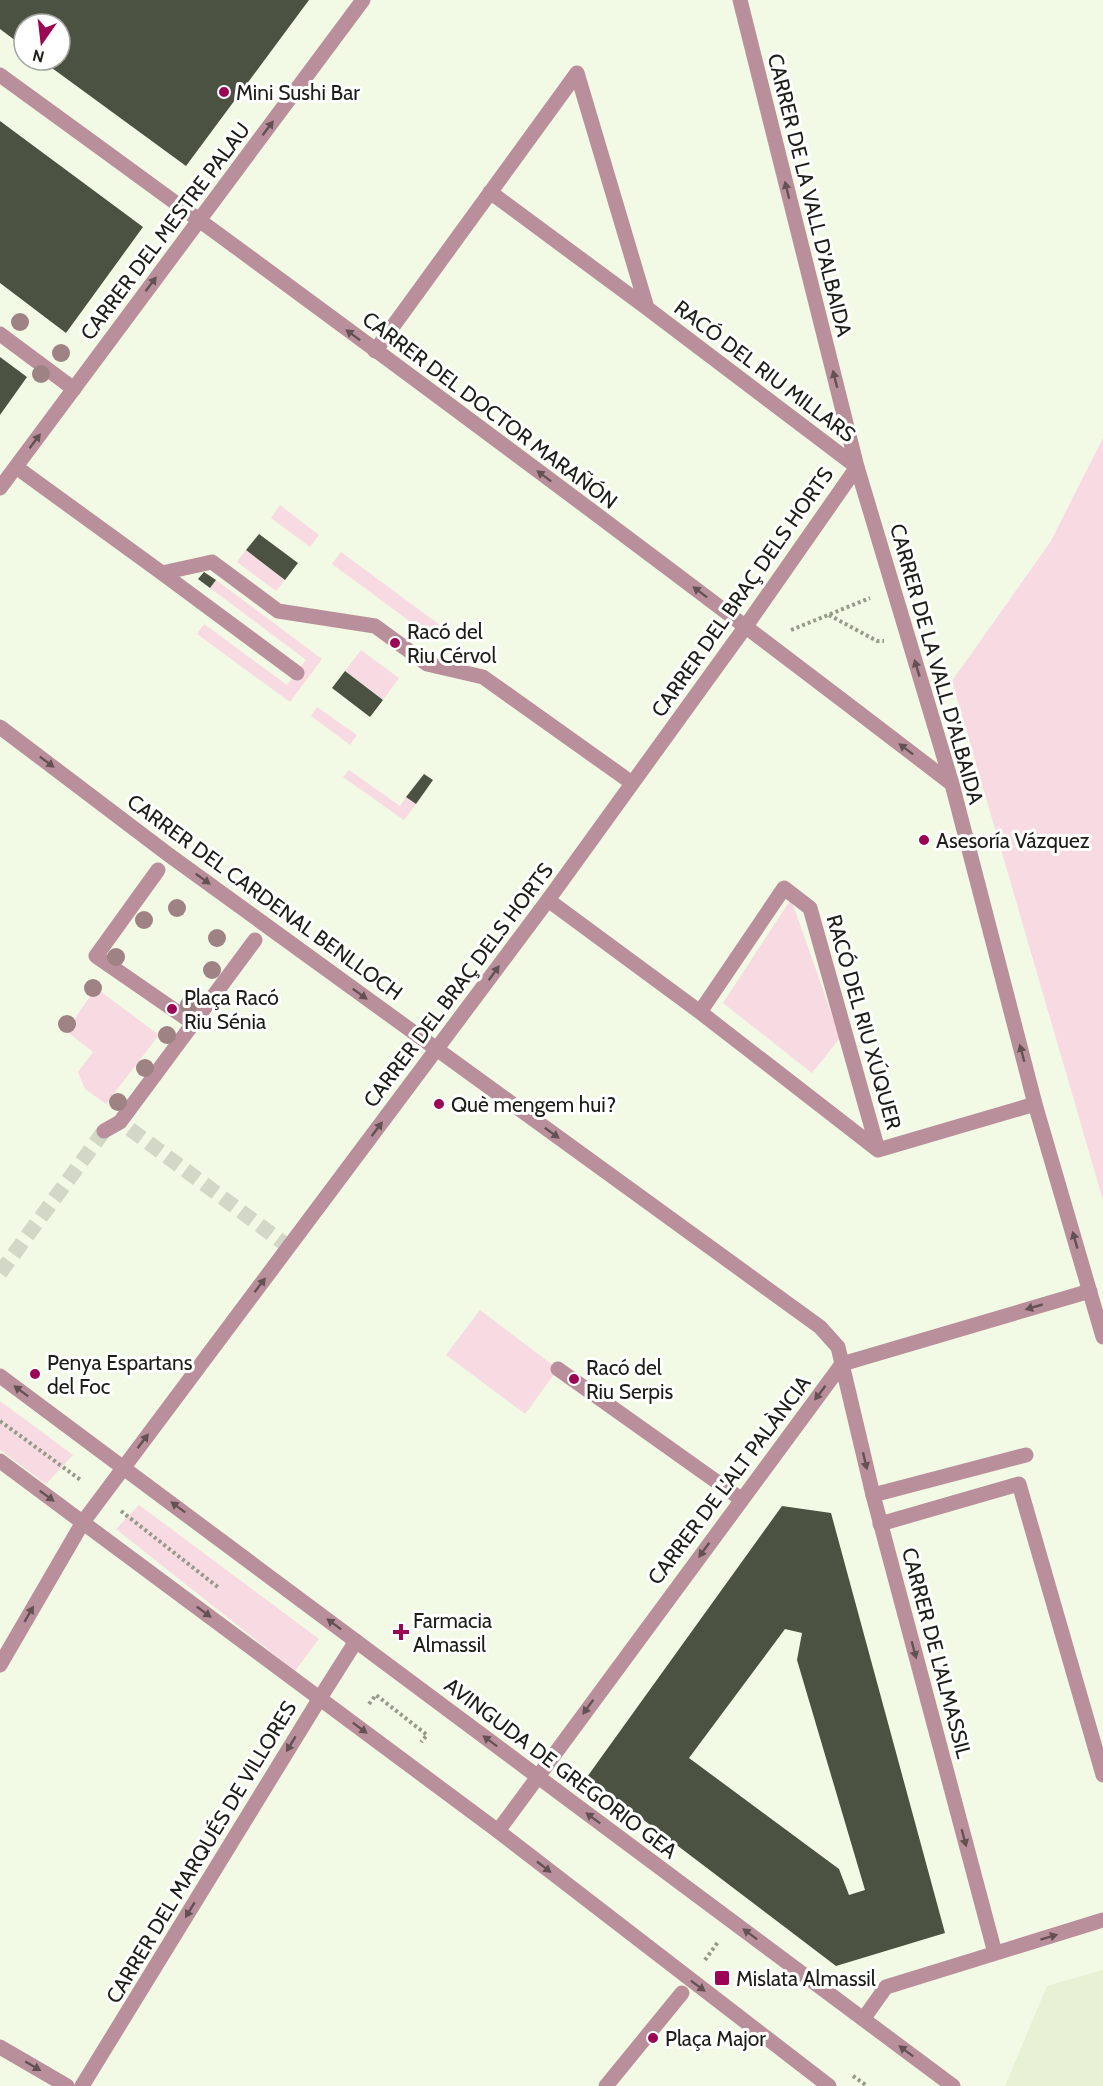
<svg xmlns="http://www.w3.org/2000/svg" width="1103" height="2086" viewBox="0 0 1103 2086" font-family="Cabin,sans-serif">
  <rect width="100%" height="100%" fill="#f2f9e4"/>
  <path fill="#e7f1d4" d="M1103,1970V2086H1005L1047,1986Z"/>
  <path fill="#f8dae3" d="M1103,438V1200L952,681L1051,541Z
    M280,505L319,535L310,547L271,518Z
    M246,550L285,580L276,591L237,562Z
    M341,552L440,625L431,637L332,564Z
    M216,580L322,659L290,702L197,634L204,624L287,685L306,660L210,588Z
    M361,650L399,678L383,700L345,671Z
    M317,707L357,735L350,745L311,716Z
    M349,770L400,806L406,797L416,804L404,820L343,777Z
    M791,899L840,1038L812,1073L723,1003Z
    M96,988L159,1035L106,1104L85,1089L78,1072L93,1052L66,1031Z
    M480,1310L558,1369L525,1414L446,1355Z
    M0,1401L73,1455L46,1484L0,1450Z
    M139,1505L319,1639L295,1671L116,1529Z"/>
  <path fill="#4c5241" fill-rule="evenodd" d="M0,0H309L186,166L41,60H60V24H24V47L0,29Z
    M0,121L143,227L66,333L0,283Z
    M0,357L27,377L0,415Z
    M259,534L298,563L285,580L246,550Z
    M204,572L216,580L210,588L198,579Z
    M345,671L383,700L370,717L332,688Z
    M424,774L433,780L416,804L406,797Z
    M782,1506L831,1513L945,1933L836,1966L587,1777ZM785,1629L802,1633L797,1660L865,1890L849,1895L839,1869L689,1758Z"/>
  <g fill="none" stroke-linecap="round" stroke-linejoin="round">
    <path stroke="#d2d8c5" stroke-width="15" stroke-dasharray="15 8" stroke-linecap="butt" d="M130,1129L289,1247
      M0,1273L104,1131"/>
    <path stroke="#959a8b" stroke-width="4" stroke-dasharray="3 3" stroke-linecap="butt" d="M829,615L877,641H884
      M791,630L870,598
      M0,1421L82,1481
      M121,1511L219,1588
      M369,1704L376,1695L427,1735L421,1742
      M705,1960L718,1942
      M853,2076L867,2086"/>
    <path stroke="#b98f9c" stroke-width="15" d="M162,573L297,673
      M873,1495L1026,1455"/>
    <path stroke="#b98f9c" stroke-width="15" d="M647,308L857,467
      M0,334L74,389
      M375,351L577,73L647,308L490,192
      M16,467L162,573L212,562L278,611L375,626L427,664L483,677L632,783
      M158,870L96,956L193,1023
      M548,900L700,1012L878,1150
      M700,1012L784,888L810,908L878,1150
      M104,1131L120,1122L255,940
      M878,1150L1035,1104
      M558,1369L741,1499
      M880,1524L1019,1484L1103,1775
      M606,2086L682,1993"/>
    <path stroke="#b98f9c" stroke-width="15" d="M740,0L857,467L952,784L1035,1104L1103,1337
      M0,75C320,307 638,543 952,784
      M0,488L363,0
      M0,727L169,855L820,1327L838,1347L873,1495L995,1953
      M0,1665L83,1522L548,900L746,626L857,467
      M498,1831L842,1364L1090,1291
      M864,2018L886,1987L1103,1920
      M0,2047L67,2086
      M82,2086L320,1698L356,1641"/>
    <path stroke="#b98f9c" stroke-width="15" d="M0,1376L953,2086
      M0,1461L498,1831L829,2086"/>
  </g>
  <g fill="#9e8284">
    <circle cx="20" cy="322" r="9"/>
    <circle cx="61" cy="353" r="9"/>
    <circle cx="41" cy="374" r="9"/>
    <circle cx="177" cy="908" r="9"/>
    <circle cx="144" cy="920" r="9"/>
    <circle cx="217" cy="938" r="9"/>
    <circle cx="116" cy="957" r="9"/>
    <circle cx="212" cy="970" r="9"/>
    <circle cx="93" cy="988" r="9"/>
    <circle cx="189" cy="1005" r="9"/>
    <circle cx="67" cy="1024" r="9"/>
    <circle cx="167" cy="1035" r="9"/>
    <circle cx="145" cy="1068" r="9"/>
    <circle cx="118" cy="1102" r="9"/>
  </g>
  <defs><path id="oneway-solid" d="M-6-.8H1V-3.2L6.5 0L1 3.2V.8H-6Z" transform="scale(1.5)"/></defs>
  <g fill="#635153">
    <use href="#oneway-solid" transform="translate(268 128) rotate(-53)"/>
    <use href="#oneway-solid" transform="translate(787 190) rotate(-104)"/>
    <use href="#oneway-solid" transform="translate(151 284) rotate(-53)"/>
    <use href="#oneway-solid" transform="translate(353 335) rotate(-143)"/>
    <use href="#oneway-solid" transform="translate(835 379) rotate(-104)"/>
    <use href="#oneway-solid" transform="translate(35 441) rotate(-53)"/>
    <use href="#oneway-solid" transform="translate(544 476) rotate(-143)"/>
    <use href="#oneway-solid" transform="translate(700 592) rotate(-143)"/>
    <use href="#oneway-solid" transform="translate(917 668) rotate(-107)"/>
    <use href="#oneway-solid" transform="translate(906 749) rotate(-143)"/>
    <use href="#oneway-solid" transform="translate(47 762) rotate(37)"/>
    <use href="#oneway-solid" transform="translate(203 879) rotate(36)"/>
    <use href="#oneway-solid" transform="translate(494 973) rotate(-54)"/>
    <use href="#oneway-solid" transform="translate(360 994) rotate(36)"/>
    <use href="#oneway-solid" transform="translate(1022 1053) rotate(-105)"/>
    <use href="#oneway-solid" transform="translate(377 1129) rotate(-53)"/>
    <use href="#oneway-solid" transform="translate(552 1133) rotate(36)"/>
    <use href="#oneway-solid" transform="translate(1075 1240) rotate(-106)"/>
    <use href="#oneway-solid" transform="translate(260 1285) rotate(-53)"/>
    <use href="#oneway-solid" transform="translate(1034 1307) rotate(164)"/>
    <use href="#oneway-solid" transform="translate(21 1391) rotate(-143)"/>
    <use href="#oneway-solid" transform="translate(820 1393) rotate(127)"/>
    <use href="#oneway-solid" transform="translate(143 1441) rotate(-53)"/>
    <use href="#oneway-solid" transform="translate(865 1461) rotate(77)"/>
    <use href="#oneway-solid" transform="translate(47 1496) rotate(36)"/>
    <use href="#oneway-solid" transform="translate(178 1507) rotate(-143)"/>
    <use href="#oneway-solid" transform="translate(704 1550) rotate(126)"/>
    <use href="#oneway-solid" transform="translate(204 1612) rotate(37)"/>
    <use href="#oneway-solid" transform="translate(29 1614) rotate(-60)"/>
    <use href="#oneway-solid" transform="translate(334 1624) rotate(-143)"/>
    <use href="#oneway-solid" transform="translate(914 1650) rotate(75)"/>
    <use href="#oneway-solid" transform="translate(588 1707) rotate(126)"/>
    <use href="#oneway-solid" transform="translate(360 1728) rotate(37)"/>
    <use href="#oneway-solid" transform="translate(490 1741) rotate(-143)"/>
    <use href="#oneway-solid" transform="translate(291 1744) rotate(121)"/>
    <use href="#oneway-solid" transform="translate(593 1818) rotate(-143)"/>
    <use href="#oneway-solid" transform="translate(964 1838) rotate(75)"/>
    <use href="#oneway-solid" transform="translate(544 1867) rotate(38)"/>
    <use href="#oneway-solid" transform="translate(190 1910) rotate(121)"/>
    <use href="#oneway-solid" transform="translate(750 1934) rotate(-143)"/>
    <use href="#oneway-solid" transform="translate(1049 1937) rotate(-17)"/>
    <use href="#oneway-solid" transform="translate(698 1986) rotate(37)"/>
    <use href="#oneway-solid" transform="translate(906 2051) rotate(-143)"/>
    <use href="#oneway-solid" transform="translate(33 2066) rotate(30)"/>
  </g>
  <g fill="#9b0554" stroke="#fff" stroke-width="2">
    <circle cx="224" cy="92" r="6"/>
    <circle cx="395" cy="643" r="6"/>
    <circle cx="924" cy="840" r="6"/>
    <circle cx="172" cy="1009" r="6"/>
    <circle cx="439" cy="1104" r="6"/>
    <circle cx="35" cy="1374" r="6"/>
    <circle cx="574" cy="1379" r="6"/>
    <path d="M398 1623h6v6h6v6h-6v6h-6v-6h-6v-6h6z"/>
    <rect x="714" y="1970" width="16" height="16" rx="3"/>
    <circle cx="653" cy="2038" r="6"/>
  </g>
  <g text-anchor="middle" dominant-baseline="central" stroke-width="6" stroke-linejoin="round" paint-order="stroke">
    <g font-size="21" fill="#1c1e17" stroke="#fff" text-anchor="start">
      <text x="236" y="92">Mini Sushi Bar</text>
      <text x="407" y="631">Racó del<tspan x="407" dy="24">Riu Cérvol</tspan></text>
      <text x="936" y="840">Asesoría Vázquez</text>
      <text x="184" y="997">Plaça Racó<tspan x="184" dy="24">Riu Sénia</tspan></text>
      <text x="451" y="1104">Què mengem hui?</text>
      <text x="47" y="1362">Penya Espartans<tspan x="47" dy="24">del Foc</tspan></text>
      <text x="586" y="1367">Racó del<tspan x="586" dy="24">Riu Serpis</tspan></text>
      <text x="413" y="1620">Farmacia<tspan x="413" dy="24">Almassil</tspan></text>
      <text x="736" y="1978">Mislata Almassil</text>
      <text x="665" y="2038">Plaça Major</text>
    </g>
    <g font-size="21" fill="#1c1e17" stroke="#fff">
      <text transform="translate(810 195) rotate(76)">CARRER DE LA VALL D'ALBAIDA</text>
      <text transform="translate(165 231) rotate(-53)">CARRER DEL MESTRE PALAU</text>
      <text transform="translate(765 371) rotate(37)">RACÓ DEL RIU MILLARS</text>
      <text transform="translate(490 410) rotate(37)">CARRER DEL DOCTOR MARAÑÓN</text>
      <text transform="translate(742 592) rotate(-55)">CARRER DEL BRAÇ DELS HORTS</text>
      <text transform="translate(937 664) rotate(74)">CARRER DE LA VALL D'ALBAIDA</text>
      <text transform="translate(265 897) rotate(36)">CARRER DEL CARDENAL BENLLOCH</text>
      <text transform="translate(458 985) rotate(-53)">CARRER DEL BRAÇ DELS HORTS</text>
      <text transform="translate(864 1022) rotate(74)">RACÓ DEL RIU XÚQUER</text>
      <text transform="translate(729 1480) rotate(-53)">CARRER DE L'ALT PALÀNCIA</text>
      <text transform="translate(937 1653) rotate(75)">CARRER DE L'ALMASSIL</text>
      <text transform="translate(561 1768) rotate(37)">AVINGUDA DE GREGORIO GEA</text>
      <text transform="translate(201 1852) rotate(-59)">CARRER DEL MARQUÉS DE VILLORES</text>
    </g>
  </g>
  <g transform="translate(42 42) rotate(194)"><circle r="28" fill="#ffffff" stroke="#a4a5a2" stroke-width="1.5"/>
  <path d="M0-4.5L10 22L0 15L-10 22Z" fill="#9b0554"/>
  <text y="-9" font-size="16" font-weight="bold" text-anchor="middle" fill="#1c1e17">N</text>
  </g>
</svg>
